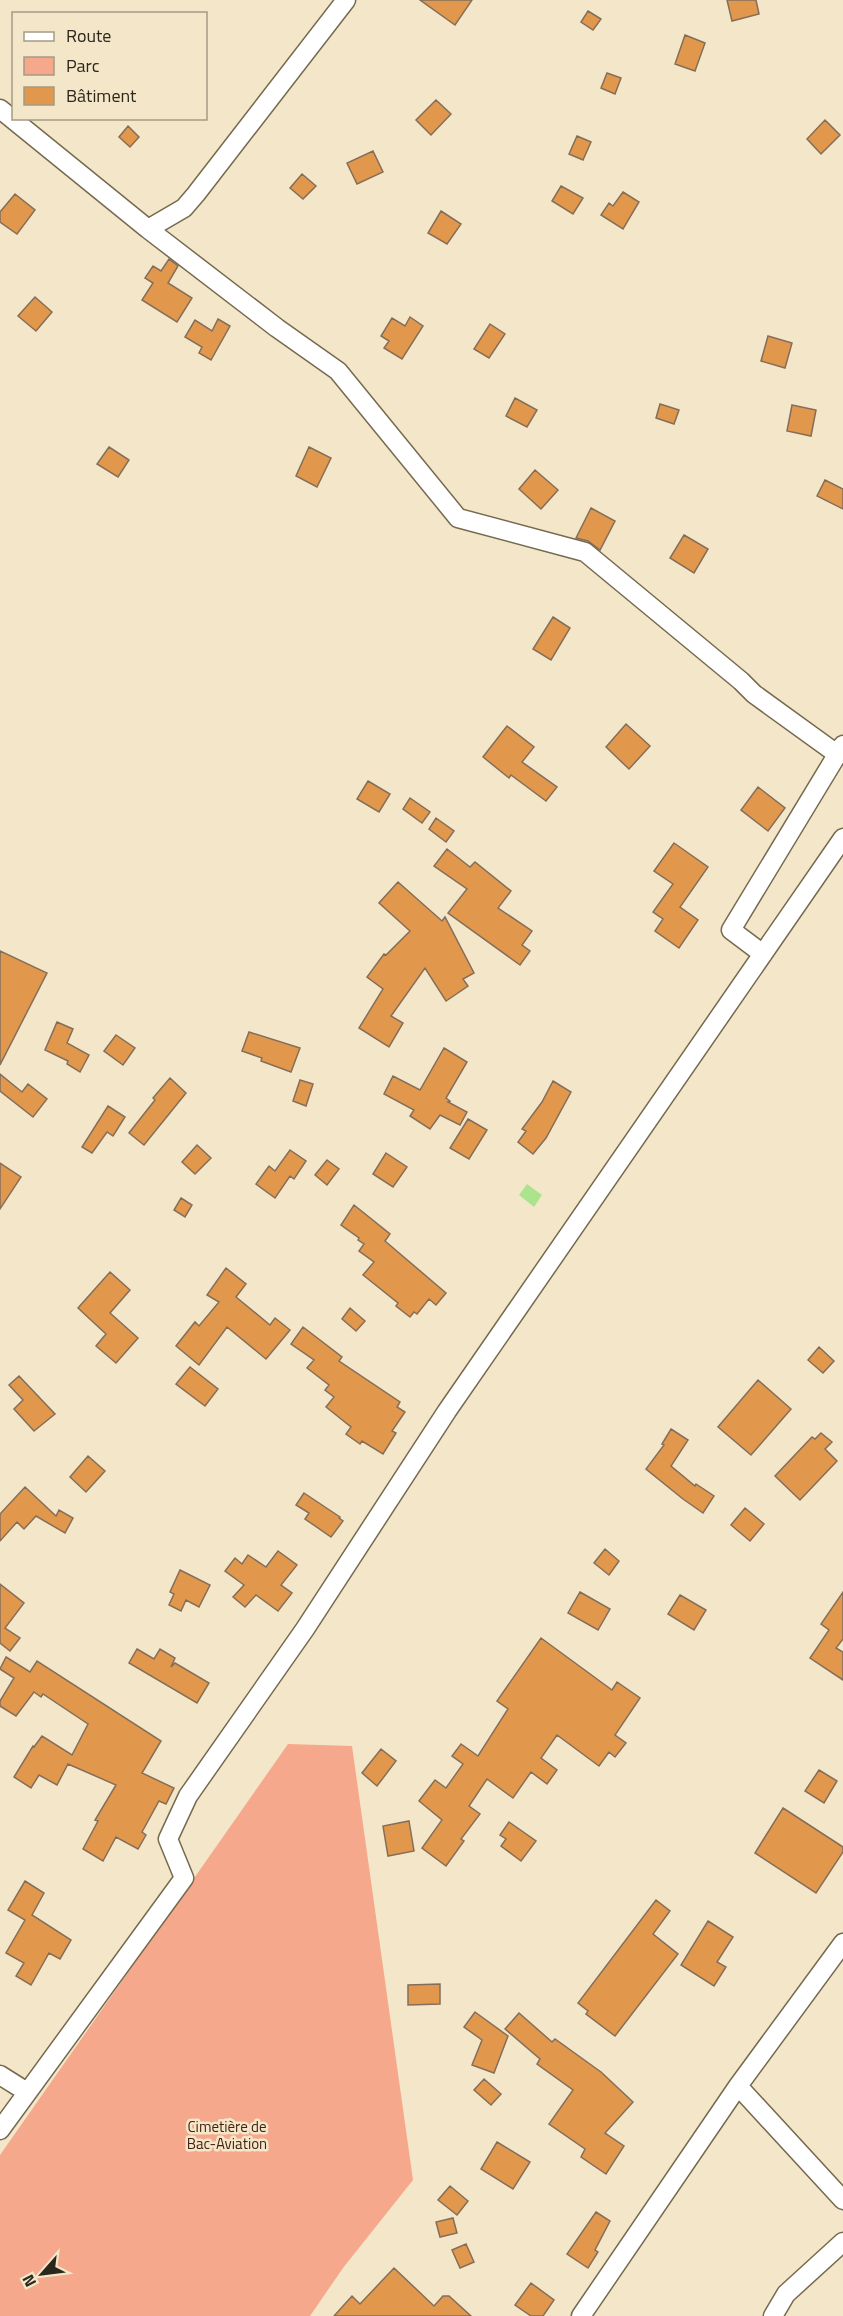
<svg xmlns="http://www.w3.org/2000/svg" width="843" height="2316" viewBox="0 0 843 2316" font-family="'Titillium Web',sans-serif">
  <rect width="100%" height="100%" fill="#f4e7c9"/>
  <path fill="#f6a88c" d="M288,1744L352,1746L413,2180L343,2268L310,2316H0V2155Z"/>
  <path fill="#ace48d" d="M527,1184L542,1195L534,1207L519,1195Z"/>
  <path fill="#e2984c" stroke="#846e59" stroke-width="1.5" d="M420,0H472L455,25Z
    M727,0H756L759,14L732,21Z
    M588,11L601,19L593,30L581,22Z
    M685,35L705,43L695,71L675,64Z
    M607,73L621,78L615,94L601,88Z
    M436,100L451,114L431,135L416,120Z
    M825,120L840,135L821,154L807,139Z
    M128,126L139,137L130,147L119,137Z
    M577,136L591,142L583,160L569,154Z
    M373,151L383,172L357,184L347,163Z
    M302,174L316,186L303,199L290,188Z
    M561,186L583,198L573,214L552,201Z
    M623,192L639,202L623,229L601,215L609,203L613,206Z
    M15,194L35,210L17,234L0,222V212Z
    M441,211L461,224L447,244L428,233Z
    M169,259L178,266L168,283L192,298L177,322L142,300L153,283L145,278L153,266L161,271Z
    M35,297L52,312L36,331L18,316Z
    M410,317L423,326L402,359L384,348L389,341L381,336L392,318L405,326Z
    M218,319L230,326L211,360L199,353L202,347L185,337L195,320L212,331Z
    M490,324L505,334L489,358L474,349Z
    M768,336L792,343L785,368L761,361Z
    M515,398L537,410L527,427L506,416Z
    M660,404L679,410L674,424L656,418Z
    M792,405L816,410L811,436L787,431Z
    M109,447L129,460L118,477L97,464Z
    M309,447L331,458L317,487L296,476Z
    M535,470L558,490L541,509L519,489Z
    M825,480L843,489V509L817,496Z
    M591,508L615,521L600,550L588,541L576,538Z
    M684,535L708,549L694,573L670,558Z
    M553,617L570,628L551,660L533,649Z
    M626,724L650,746L629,769L606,747Z
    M507,726L534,747L522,762L557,787L546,801L511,775L509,778L483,757Z
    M368,781L390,794L379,812L357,799Z
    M758,787L785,808L768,831L741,810Z
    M410,798L430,812L422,823L403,809Z
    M436,818L454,831L446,842L429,829Z
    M674,843L708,867L680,907L698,920L679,948L655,931L663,919L653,912L673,884L654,871Z
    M447,849L470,867L475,862L511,891L498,908L532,931L522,945L530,951L520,965L448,913L467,889L434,866Z
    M398,882L442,921L445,917L474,973L463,979L468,986L446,1001L425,968L391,1016L403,1023L389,1047L359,1028L383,989L367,977L384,954L386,955L410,931L379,903Z
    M0,951L47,973L0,1065Z
    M57,1022L73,1029L67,1043L89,1055L80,1072L67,1064L68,1061L45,1050Z
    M249,1032L300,1048L291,1072L261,1061L262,1058L242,1051Z
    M116,1035L135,1048L123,1065L104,1051Z
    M444,1048L467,1062L446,1098L450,1101L448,1102L467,1112L460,1125L440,1115L430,1129L410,1116L414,1110L384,1094L393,1076L420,1090Z
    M0,1074L22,1092L28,1084L47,1099L33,1117L0,1091Z
    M170,1078L186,1093L144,1145L129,1133L155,1100L153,1098Z
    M300,1080L313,1084L306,1106L293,1101Z
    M553,1081L571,1092L546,1138L533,1154L518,1142L526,1131L522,1129L542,1102Z
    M108,1106L125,1117L113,1136L107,1132L92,1153L82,1147Z
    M468,1119L487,1130L469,1159L450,1148Z
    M197,1145L211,1158L195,1174L182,1162Z
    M290,1150L306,1161L294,1179L290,1176L275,1198L256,1184L269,1166L275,1171Z
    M386,1153L407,1167L393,1187L373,1174Z
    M327,1160L339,1169L327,1185L315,1175Z
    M0,1163L21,1177L0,1209Z
    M181,1198L192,1205L185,1217L174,1210Z
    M354,1205L390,1234L385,1241L446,1293L436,1305L429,1299L417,1314L414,1312L410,1317L396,1306L398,1303L363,1275L374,1262L359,1251L364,1244L358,1240L359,1238L341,1225Z
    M226,1268L246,1284L236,1297L270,1325L275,1318L290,1330L266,1359L227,1327L199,1365L176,1346L195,1322L199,1326L219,1302L207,1295Z
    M110,1272L130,1290L110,1313L138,1338L116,1363L96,1346L106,1334L78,1308Z
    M350,1308L365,1321L356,1331L342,1319Z
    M303,1327L342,1357L339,1361L400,1402L397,1407L405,1412L392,1431L396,1433L383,1454L362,1441L360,1444L346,1434L351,1427L326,1407L334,1397L325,1390L329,1385L307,1368L314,1360L291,1344Z
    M819,1347L834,1361L823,1373L808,1360Z
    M190,1367L218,1389L205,1406L176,1384Z
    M19,1376L55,1414L34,1431L14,1409L23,1400L9,1385Z
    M758,1380L791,1409L751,1455L718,1427Z
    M671,1429L688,1440L671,1466L695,1486L696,1484L714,1496L703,1513L683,1499L646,1469L664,1445L662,1444Z
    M821,1433L832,1442L825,1449L837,1461L800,1500L775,1476L812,1437L815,1439Z
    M88,1456L105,1471L86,1492L70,1477Z
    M25,1487L56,1516L59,1510L73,1518L65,1533L36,1516L24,1529L17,1522L0,1541V1514Z
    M304,1493L340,1517L339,1518L343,1521L331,1537L305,1519L309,1513L296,1505Z
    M745,1508L764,1524L750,1541L731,1525Z
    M605,1549L619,1561L609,1575L594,1563Z
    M278,1551L297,1565L281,1585L292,1593L278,1611L256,1595L245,1607L233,1597L244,1585L225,1571L235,1558L242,1564L248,1555L266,1567Z
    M180,1570L210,1585L199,1607L186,1600L181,1611L169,1605L174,1594L170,1592Z
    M0,1584L24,1603L5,1628L20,1638L10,1651L0,1643Z
    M580,1592L610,1609L598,1630L568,1613Z
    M843,1592V1639L836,1648L843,1652V1680L810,1658L829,1630L821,1624Z
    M680,1595L706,1610L694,1630L668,1614Z
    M541,1638L612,1690L617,1682L640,1698L615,1735L626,1743L615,1757L609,1752L599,1766L557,1735L541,1758L557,1770L547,1784L531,1772L513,1798L487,1779L469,1806L480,1814L461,1839L464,1841L446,1866L422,1848L442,1820L419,1801L435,1780L446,1788L463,1764L452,1756L461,1744L478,1756L508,1709L497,1701Z
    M137,1649L154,1659L160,1649L175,1658L171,1667L175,1663L209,1683L197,1703L129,1663Z
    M6,1657L30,1672L37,1661L161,1741L142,1773L174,1788L166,1804L159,1801L142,1832L146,1835L138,1849L116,1837L103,1861L83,1849L98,1821L95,1820L116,1785L68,1764L57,1785L39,1775L31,1788L14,1777L33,1746L34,1747L42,1736L72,1755L88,1724L43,1694L41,1697L34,1692L16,1716L0,1706V1701L14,1678L0,1669Z
    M381,1749L396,1761L377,1786L362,1773Z
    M819,1770L837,1781L824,1803L805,1791Z
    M783,1808L843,1847V1852L816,1893L755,1853Z
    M409,1821L414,1851L388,1856L383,1826Z
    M509,1822L536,1841L521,1861L501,1846L506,1839L500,1835Z
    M25,1881L44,1893L32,1915L71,1940L60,1959L49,1953L31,1985L16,1976L24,1963L6,1953L25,1920L8,1910Z
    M656,1900L670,1911L653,1934L678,1954L615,2036L586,2014L588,2011L578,2003Z
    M708,1921L733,1937L717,1962L726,1967L714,1986L681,1965Z
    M440,1984V2004L408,2005V1985Z
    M475,2012L508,2036L494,2073L472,2065L482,2040L464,2027Z
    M519,2013L552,2042L555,2039L601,2072L633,2102L605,2133L624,2146L606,2174L581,2157L585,2149L549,2124L573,2090L537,2064L540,2059L505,2029Z
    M484,2079L501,2094L491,2105L474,2090Z
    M497,2142L530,2162L513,2189L481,2169Z
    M450,2186L468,2201L457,2215L438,2200Z
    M596,2212L610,2221L595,2250L598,2252L588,2268L567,2254Z
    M453,2218L457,2233L440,2237L436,2222Z
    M466,2244L474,2262L460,2268L452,2250Z
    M394,2268L434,2306L443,2296H449L471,2316H334L352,2296L360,2304Z
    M531,2283L554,2300L543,2316H531L515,2305Z"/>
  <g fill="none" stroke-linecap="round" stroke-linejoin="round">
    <g stroke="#756a4f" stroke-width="21">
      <path id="minor" d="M0,109L148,229L277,328L338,371L458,518L585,552L741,681L754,694L837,754
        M148,229L184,208L196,194L346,0
        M763,954L731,930L843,745
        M0,2075L27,2092
        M738,2086L843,2200
        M0,2130L184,1878L168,1839L188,1796L305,1629L447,1411L843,838
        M581,2316L738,2086L843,1943
        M773,2316L786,2294L843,2242"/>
    </g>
    <use href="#minor" stroke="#fff" stroke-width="18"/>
  </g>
  <g text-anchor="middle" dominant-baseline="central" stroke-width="5" stroke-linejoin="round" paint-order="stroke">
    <g font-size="15" fill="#441e10" stroke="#f4e7c9">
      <text x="227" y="2126">Cimetière de<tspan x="227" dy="17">Bac-Aviation</tspan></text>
    </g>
  </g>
  <rect x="12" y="12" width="195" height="108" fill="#f4e7c9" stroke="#a49a84" stroke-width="1.5"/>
  <rect x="24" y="32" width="30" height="9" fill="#ffffff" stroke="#a49a84" stroke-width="1.5"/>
  <text x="66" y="42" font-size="18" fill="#2c271c">Route</text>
  <rect x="24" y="57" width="30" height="18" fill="#f6a88c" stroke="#a49a84" stroke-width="1.5"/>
  <text x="66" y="72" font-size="18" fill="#2c271c">Parc</text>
  <rect x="24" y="87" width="30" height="18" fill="#e2984c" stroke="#a49a84" stroke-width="1.5"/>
  <text x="66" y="102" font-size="18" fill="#2c271c">Bâtiment</text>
  <g transform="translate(42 2274) rotate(242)" stroke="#f4e7c9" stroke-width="4.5" paint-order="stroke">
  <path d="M0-4.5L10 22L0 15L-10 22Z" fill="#2c271c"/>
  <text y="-9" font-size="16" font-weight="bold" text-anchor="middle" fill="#2c271c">N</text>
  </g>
</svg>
